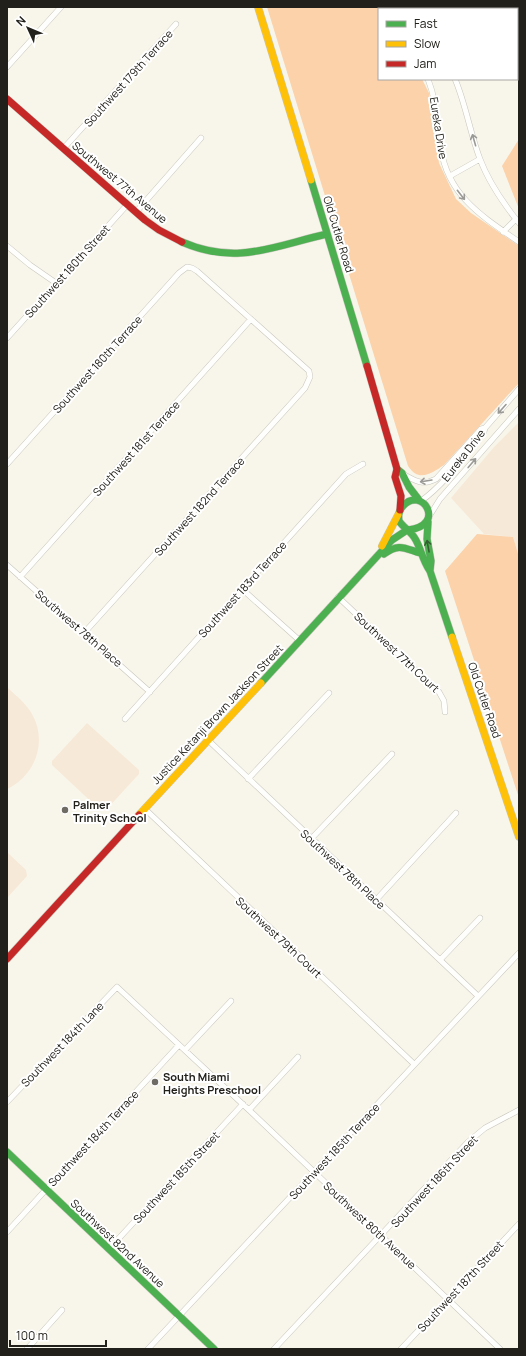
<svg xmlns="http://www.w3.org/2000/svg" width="526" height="1356" viewBox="0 0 526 1356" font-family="Manrope,sans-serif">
  <rect width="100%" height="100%" fill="#f8f6eb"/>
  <path fill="#f7e9d8" d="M519,422V557L513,537L484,534L451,498L494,447Z
    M7,687C16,696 26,703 32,714C48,742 35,776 7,789Z
    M87,723L139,770V774L105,811H101L52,765V761Z
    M7,852L26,870L27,876L7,898Z"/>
  <path fill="#fbd2aa" d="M267,7H379L381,9H379V79H422L429,93L439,163L456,199L471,213L519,246V383L444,465C432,473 419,483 408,466Z
    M519,139V209L502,166Z
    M477,534L513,537L519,557V798L445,571Z"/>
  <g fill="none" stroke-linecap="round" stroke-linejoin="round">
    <g stroke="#c8c6bd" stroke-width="6">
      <path id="street" d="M401,7L404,9
        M387,9L390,7
        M7,67L61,7
        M428,79C437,102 437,125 441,149C448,196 483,217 519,242
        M455,79C466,105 470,133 480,159C489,183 503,203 519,223
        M63,149L176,24
        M450,176L480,159
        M136,212L201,138
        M503,232L516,219
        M7,246L30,265L56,283
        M7,338L127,205
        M7,464L179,273L187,267L192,268L197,271L309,371L310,377L305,388L84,633
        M403,474C416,481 422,486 436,479L481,429L485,428
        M421,501C446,483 464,456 484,432L485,428L519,389
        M430,515L440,499L519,409
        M7,565L150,692
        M20,577L251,319
        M242,589L299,640
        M338,597L439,692L444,701L445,712
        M125,719L346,474L363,464
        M208,740L478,996
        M248,779L329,693
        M145,809L414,1064
        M311,839L392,754
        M376,900L456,813
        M440,960L480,918
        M185,1050L231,1001
        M7,1102L117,987L249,1110L500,1349
        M249,1110L298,1057
        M7,1232L179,1045
        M109,1249L243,1104
        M27,1349L62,1310
        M148,1349L519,953
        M274,1349L468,1142L485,1128L519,1110
        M401,1349L519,1224"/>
    </g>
    <g stroke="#c8c6bd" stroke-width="8">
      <path id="fast" d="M311,180L367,366
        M182,242C237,266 273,246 327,234
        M397,469L402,473L409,487L419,500
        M428,522L427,539L431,561L430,571
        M408,530C448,525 421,485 403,506C399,510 398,515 399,521C403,527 410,531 414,537C421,547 422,560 430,571L452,637
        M384,554C399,543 404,548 420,553
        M261,683L392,540L407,530
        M7,1152L214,1349"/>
    </g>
    <g stroke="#c8c6bd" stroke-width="8">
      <path id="slow" d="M258,7L311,180
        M382,546L398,515
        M452,637L519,837
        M139,815L261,683"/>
    </g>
    <g stroke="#c8c6bd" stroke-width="8">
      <path id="jam" d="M7,99L145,220L159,230L182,242
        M367,366L397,469L395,477L401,496L400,510
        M7,959L139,815"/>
    </g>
    <use href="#street" stroke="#fefefc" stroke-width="5"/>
    <use href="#fast" stroke="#4caf50" stroke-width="7"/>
    <use href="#slow" stroke="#ffc107" stroke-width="7"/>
    <use href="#jam" stroke="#c62828" stroke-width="7"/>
  </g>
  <defs><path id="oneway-shaft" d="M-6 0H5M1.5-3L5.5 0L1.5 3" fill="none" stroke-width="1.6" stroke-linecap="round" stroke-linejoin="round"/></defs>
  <g stroke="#9b9a96">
    <use href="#oneway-shaft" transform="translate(474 140) rotate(-106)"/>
    <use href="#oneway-shaft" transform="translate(461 195) rotate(52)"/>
    <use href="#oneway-shaft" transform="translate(502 409) rotate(132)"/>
    <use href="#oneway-shaft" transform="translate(472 463) rotate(-50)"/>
    <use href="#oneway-shaft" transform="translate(426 481) rotate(171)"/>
  </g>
  <use stroke="#356032" href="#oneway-shaft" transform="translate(428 546) rotate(-100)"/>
  <g fill="#6d6b63" stroke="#fff" stroke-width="1.5">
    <circle cx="65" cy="810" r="4"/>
    <circle cx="155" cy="1082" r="4"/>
  </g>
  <g text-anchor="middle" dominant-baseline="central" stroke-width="4" stroke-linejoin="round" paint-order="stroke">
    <g font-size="11" fill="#22201a" stroke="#fff">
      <text transform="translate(128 78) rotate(-48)">Southwest 179th Terrace</text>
      <text transform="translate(439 128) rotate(81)">Eureka Drive</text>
      <text transform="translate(120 182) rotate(40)">Southwest 77th Avenue</text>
      <text transform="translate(339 234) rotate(73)">Old Cutler Road</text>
      <text transform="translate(67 271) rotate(-48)">Southwest 180th Street</text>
      <text transform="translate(97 364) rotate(-48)">Southwest 180th Terrace</text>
      <text transform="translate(136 448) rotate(-48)">Southwest 181st Terrace</text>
      <text transform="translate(463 455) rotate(-52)">Eureka Drive</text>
      <text transform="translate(199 506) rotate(-48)">Southwest 182nd Terrace</text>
      <text transform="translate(242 589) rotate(-48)">Southwest 183rd Terrace</text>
      <text transform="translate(79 628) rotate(41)">Southwest 78th Place</text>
      <text transform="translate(397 652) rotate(43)">Southwest 77th Court</text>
      <text transform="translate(485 700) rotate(71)">Old Cutler Road</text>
      <text transform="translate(217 714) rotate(-47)">Justice Ketanji Brown Jackson Street</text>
      <text transform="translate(343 869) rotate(43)">Southwest 78th Place</text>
      <text transform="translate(279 937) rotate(43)">Southwest 79th Court</text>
      <text transform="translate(62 1044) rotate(-46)">Southwest 184th Lane</text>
      <text transform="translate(93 1138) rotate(-47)">Southwest 184th Terrace</text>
      <text transform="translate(334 1151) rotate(-47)">Southwest 185th Terrace</text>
      <text transform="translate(176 1177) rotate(-47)">Southwest 185th Street</text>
      <text transform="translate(434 1181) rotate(-47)">Southwest 186th Street</text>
      <text transform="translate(370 1225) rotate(43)">Southwest 80th Avenue</text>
      <text transform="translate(118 1243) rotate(43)">Southwest 82nd Avenue</text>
      <text transform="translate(460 1286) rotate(-47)">Southwest 187th Street</text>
    </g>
    <g font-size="11" font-weight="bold" fill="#22201a" stroke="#fff" text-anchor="start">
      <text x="73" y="804">Palmer<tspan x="73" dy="13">Trinity School</tspan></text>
      <text x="163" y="1076">South Miami<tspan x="163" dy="13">Heights Preschool</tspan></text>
    </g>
  </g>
  <rect width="526" height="1356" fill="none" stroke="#22201a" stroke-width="16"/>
  <rect x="378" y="8" width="140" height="72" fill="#ffffff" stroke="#a7a6a3"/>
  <rect x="386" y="21" width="20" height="6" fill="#4caf50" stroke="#a7a6a3"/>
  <text x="414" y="28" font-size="12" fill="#22201a">Fast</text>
  <rect x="386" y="41" width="20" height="6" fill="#ffc107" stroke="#a7a6a3"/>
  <text x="414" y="48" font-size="12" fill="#22201a">Slow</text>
  <rect x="386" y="61" width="20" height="6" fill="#c62828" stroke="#a7a6a3"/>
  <text x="414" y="68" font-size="12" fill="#22201a">Jam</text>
  <g transform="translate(28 28) rotate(314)" stroke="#ffffff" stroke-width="3" paint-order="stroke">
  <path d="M0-3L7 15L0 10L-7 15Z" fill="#22201a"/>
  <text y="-6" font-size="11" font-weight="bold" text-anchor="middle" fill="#22201a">N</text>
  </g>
  <path d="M10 1340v6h96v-6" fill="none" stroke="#22201a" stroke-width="2"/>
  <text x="16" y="1340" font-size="12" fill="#22201a" stroke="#ffffff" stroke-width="3" paint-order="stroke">100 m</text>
</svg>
